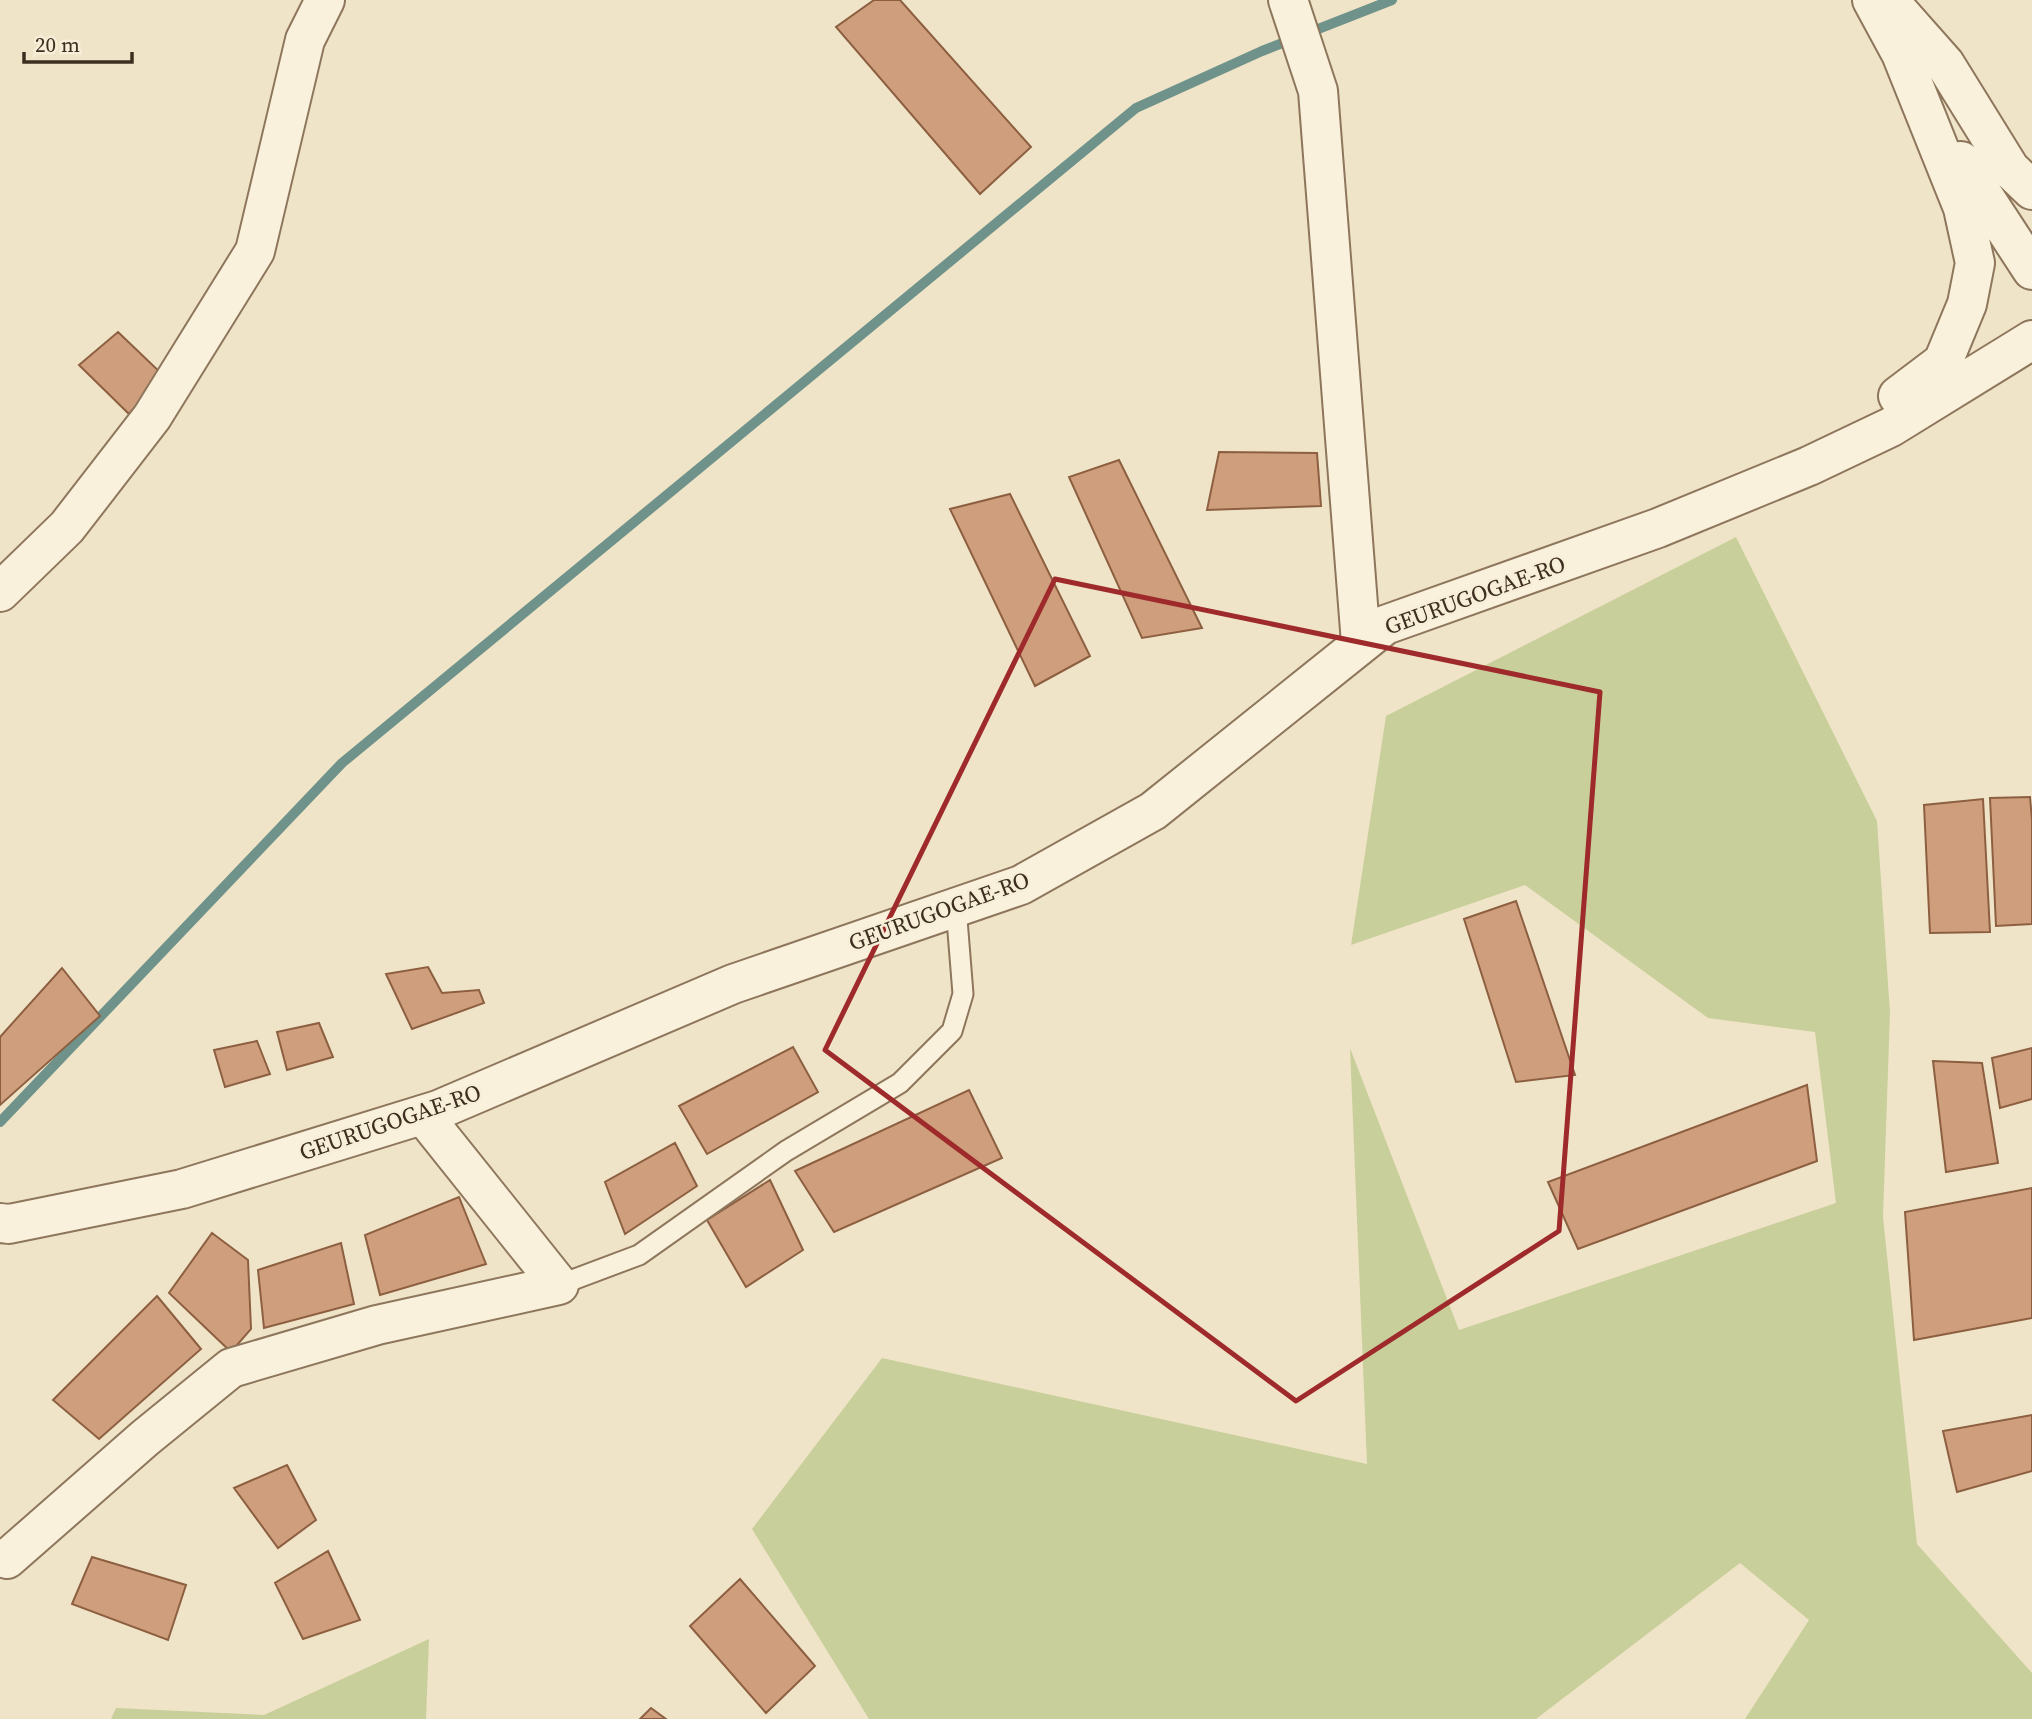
<svg xmlns="http://www.w3.org/2000/svg" width="2032" height="1719" viewBox="0 0 2032 1719" font-family="'Source Serif 4',serif">
  <rect width="100%" height="100%" fill="#f0e4c8"/>
  <path fill="#c9cf9b" d="M1736,537L1877,821L1890,1013L1883,1217L1917,1544L2032,1673V1719H1745L1809,1620L1740,1563L1536,1719H869L752,1529L882,1358L1367,1464L1350,1048L1459,1330L1836,1203L1815,1032L1708,1018L1525,885L1351,945L1386,716Z
    M429,1639L426,1719H111L116,1708L264,1715Z"/>
  <g fill="none" stroke-linecap="round" stroke-linejoin="round">
    <path stroke="#6f938a" stroke-width="10" d="M0,1122L342,763L1136,108L1262,51L1392,0"/>
  </g>
  <path fill="#cf9f7d" stroke="#8d5f41" stroke-width="2" d="M874,0H900L1031,147L980,194L836,27Z
    M118,332L164,376L129,414L79,365Z
    M1219,452L1317,453L1321,506L1207,510Z
    M1119,460L1202,628L1142,638L1069,477Z
    M1010,494L1090,656L1035,686L950,509Z
    M2030,797L2032,820V924L1996,926L1990,798Z
    M1983,799L1990,932L1930,933L1924,805Z
    M1516,901L1575,1075L1516,1082L1464,919Z
    M428,967L442,993L479,990L484,1003L412,1029L386,974Z
    M62,968L100,1016L0,1105V1037Z
    M319,1023L333,1057L287,1070L277,1032Z
    M257,1041L270,1074L225,1087L214,1050Z
    M793,1047L818,1092L707,1154L679,1106Z
    M2032,1048V1099L2000,1108L1992,1058Z
    M1933,1061L1982,1063L1998,1163L1946,1172Z
    M1807,1085L1817,1161L1578,1249L1548,1182Z
    M969,1090L1002,1158L834,1232L795,1171Z
    M675,1143L697,1186L625,1234L605,1182Z
    M770,1180L803,1250L746,1287L707,1220Z
    M2032,1188V1318L1914,1340L1905,1212Z
    M459,1197L486,1264L380,1295L365,1235Z
    M212,1233L248,1260L251,1329L231,1352L169,1293Z
    M341,1243L354,1304L264,1328L258,1270Z
    M157,1296L201,1349L99,1439L53,1400Z
    M2032,1415V1471L1957,1492L1943,1431Z
    M287,1465L316,1520L278,1548L234,1488Z
    M328,1551L360,1620L303,1639L275,1583Z
    M92,1557L186,1585L168,1640L72,1604Z
    M740,1579L815,1666L766,1713L690,1626Z
    M651,1708L666,1719H640Z"/>
  <g fill="none" stroke-linecap="round" stroke-linejoin="round">
    <g stroke="#8d765c" stroke-width="23">
      <path id="service" d="M559,1285L639,1255L786,1151L900,1083L952,1031L963,994L956,907"/>
    </g>
    <g stroke="#8d765c" stroke-width="42">
      <path id="minor" d="M1288,0L1318,91L1361,643
        M0,592L67,527L152,417L255,251L305,40L325,0
        M7,1559L145,1438L231,1368L377,1325L559,1285L423,1115"/>
    </g>
    <g stroke="#8d765c" stroke-width="42">
      <path id="tertiary" d="M1872,0L1911,72
        M1891,3L1945,64L2010,169L2032,190
        M1961,161L2032,270
        M1898,396L1943,362L1967,304L1975,263L1963,208L1900,51
        M0,1223L9,1224L182,1189L438,1110L733,984L1021,885L1153,811L1385,625L1658,528L1809,466L1891,427L2032,340"/>
    </g>
    <use href="#service" stroke="#faf1dc" stroke-width="19"/>
    <use href="#minor" stroke="#faf1dc" stroke-width="38"/>
    <use href="#tertiary" stroke="#faf1dc" stroke-width="38"/>
  </g>
  <path fill="none" stroke="#9e2a2b" stroke-width="5" stroke-linejoin="round" d="M1055,579L1600,692L1559,1231L1296,1401L825,1050Z"/>
  <g text-anchor="middle" dominant-baseline="central" stroke-width="5" stroke-linejoin="round" paint-order="stroke">
    <g font-size="23" fill="#3d2e20" stroke="#f7eed8">
      <text transform="translate(1475 595) rotate(-20)">GEURUGOGAE-RO</text>
      <text transform="translate(939 911) rotate(-20)">GEURUGOGAE-RO</text>
      <text transform="translate(390 1122) rotate(-19)">GEURUGOGAE-RO</text>
    </g>
  </g>
  <path d="M24 52v10h108v-10" fill="none" stroke="#3d2e20" stroke-width="3.5"/>
  <text x="35" y="52" font-size="21" fill="#3d2e20" stroke="#f7eed8" stroke-width="5" paint-order="stroke">20 m</text>
</svg>
